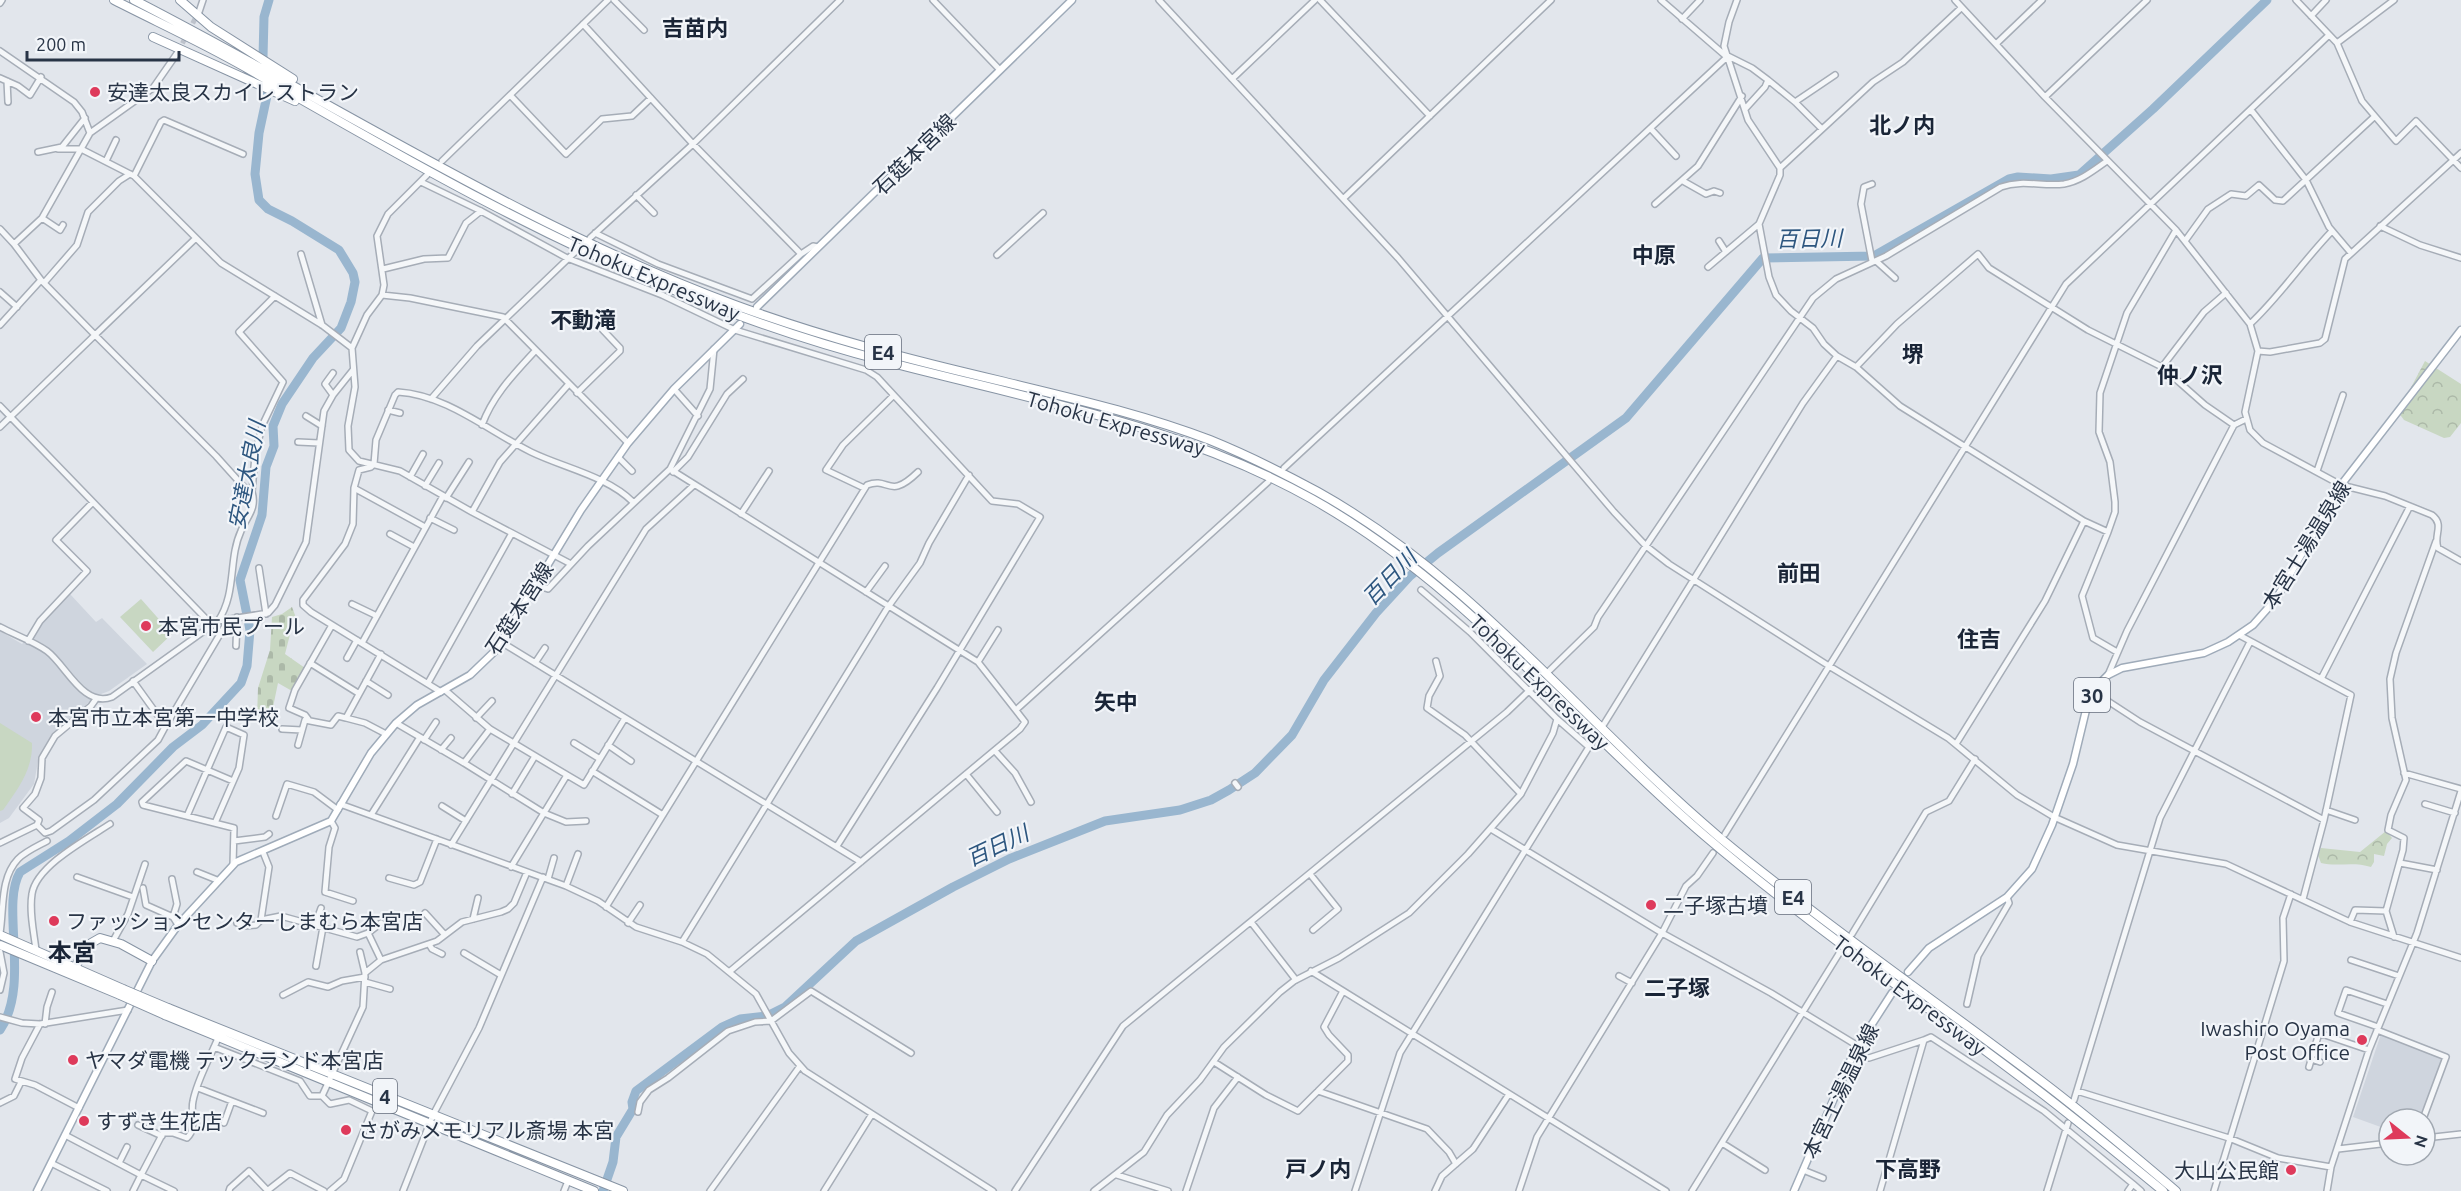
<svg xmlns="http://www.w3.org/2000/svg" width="2461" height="1191" viewBox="0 0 2461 1191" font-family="Ubuntu,'Noto Sans JP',sans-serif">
  <defs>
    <pattern id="forest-crowns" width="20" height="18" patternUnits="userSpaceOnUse" patternTransform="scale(1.5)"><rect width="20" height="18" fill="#c8d7c2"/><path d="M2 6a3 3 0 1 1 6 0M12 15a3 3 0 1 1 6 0" fill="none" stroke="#acb9a8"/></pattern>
    <pattern id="cemetery-stones" width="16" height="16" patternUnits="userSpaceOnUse" patternTransform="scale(1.5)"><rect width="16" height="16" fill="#c8d7c2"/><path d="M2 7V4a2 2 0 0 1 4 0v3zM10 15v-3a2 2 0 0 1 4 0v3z" fill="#acb9a8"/></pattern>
  </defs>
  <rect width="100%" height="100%" fill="#e2e6ec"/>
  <path fill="#cfd5de" d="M70,594L96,622L102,618L147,664L109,691L96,696L57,730L38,761L34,784L9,818L0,823V631L22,644Z
    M2381,1034L2444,1057L2421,1119H2389V1130L2353,1117Z"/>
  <path fill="url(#forest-crowns)" d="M2425,361L2461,384V423L2450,437L2444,438L2404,420L2398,412Z
    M2386,831L2392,838L2387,844L2384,856L2374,854V862L2371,867C2353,861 2338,867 2321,863L2318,855L2321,848L2360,852Z"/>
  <path fill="url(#cemetery-stones)" d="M292,607L295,615L285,654L305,668L292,691L278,683L272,712L257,717L258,688L270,650L272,617L282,614Z"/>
  <path fill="#c8d7c2" d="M141,599L172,634L153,652L120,617Z
    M0,723L32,743C33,769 18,789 3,810L0,811Z"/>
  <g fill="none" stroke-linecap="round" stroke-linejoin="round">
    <path stroke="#99b6cf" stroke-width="9" d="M0,1030C31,984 0,906 20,872L69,841L117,804L173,747L202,725L241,683L247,666L250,630L240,580L262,515L266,467L274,446L273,426L282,404L313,358L341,328L351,302L355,282L353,273L339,250L292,221L268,209L259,200L255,174L259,133L268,91L263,57L264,17L269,0
      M603,1191L613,1162L616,1137L633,1109L632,1102L636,1091L722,1027L740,1019L767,1016L785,1007L856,941L953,887L1009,859L1105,821L1180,810L1211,800L1229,790L1255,773L1292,735L1324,680L1376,613L1410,576L1438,553L1626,418L1763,258L1874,256L2009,179L2018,177L2051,179L2079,175L2153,109L2267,0"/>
    <path stroke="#bdc2cb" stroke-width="5" stroke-dasharray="5 2.5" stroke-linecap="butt" d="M179,50L198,13"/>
    <g stroke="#a6adb7" stroke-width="8">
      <path id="minor" d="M614,0L644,30
        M933,0L1000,70
        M1159,0L1398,258L1614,512L1646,546L1669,564L1829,666L1948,738L2017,795L2054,817L2117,845L2226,864L2350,922L2461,958
        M1320,0L1430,116
        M1661,0L1727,57
        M1955,0L2045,97L2176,230L2250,324L2258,351L2245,412L2250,430L2263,443L2341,485L2385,496L2432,515C2445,525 2433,535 2438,548L2461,561
        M2296,0L2337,43L2362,101L2396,141L2416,121L2461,168
        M0,3L2,0
        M199,12L203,0
        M2311,16L2326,0
        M1682,19L1700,0
        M583,24L693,144L801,254L813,246L818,247
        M2337,43L2394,0
        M1996,44L2042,0
        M0,51L74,102L82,112L90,133
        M1726,55L1752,68L1768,80L1765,87L1745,109
        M0,78L18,86L30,95L41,77
        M1232,79L1315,0
        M1768,80L1795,102L1822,129
        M7,81L8,102
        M510,95L566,154L602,119L632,116L651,98
        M2045,97L2147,0
        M1795,102L1835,75
        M2251,110L2306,180L2329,227L2351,253
        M1651,129L1676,156
        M58,149H81L134,176L221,263L322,325L352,348
        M38,152L62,147L85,118
        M106,161L116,140
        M442,161L608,0
        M1780,168L1873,82L1903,62L1961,8
        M427,175L388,214L377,236L384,285L382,295L367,315L352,348L355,387L348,426L349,450L359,461L400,471L472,512L571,564
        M134,176L161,122L164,120L243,154
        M1683,181L1706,194L1714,191L1720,193
        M421,182L481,211L567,258L662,295L735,330L866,370L877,377L992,501L1018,504L1040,517L937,688L837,846
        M636,195L654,213
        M1344,198L1551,0
        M1655,204L1698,166L1742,96
        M42,218L60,230L63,225
        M1759,224L1769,277L1776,295L1791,311L1813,328L1824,344L1837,356L1856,367L1900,406L2084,521L2108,532
        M2380,226L2420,245L2461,258
        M0,229L14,244
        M595,233L658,264L752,299L801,254
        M196,238L95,335L216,456L243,486L252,492C257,509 247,516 241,531C228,559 237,593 218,621
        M590,238L693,144L840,0
        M1719,241L1726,252
        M2185,241L2208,209L2231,194L2246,196L2259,185L2275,200L2283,201L2374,117
        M301,254L322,325
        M997,255L1043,213
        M1872,261L1861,204L1864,187L1872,184
        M1876,261L1895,278
        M1708,267L1759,224L1780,175V168L1748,120L1724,46L1729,22L1737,0
        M383,269L424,259L448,258L466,223L481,211
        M44,283L77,245L88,212L119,181L130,174
        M0,292L17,307
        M382,295L410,298L503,317L628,443
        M2250,324C2280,296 2303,261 2332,231
        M0,325L41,280
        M2258,351L2270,352L2320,343L2325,339L2345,259L2461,153
        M1856,367L1897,324L1978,254L1989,268L2088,330L2162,367L2205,405L2234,425
        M2162,367L2204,312L2226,293
        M674,389L698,416
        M577,393L620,351V348L601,328
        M333,395L325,384L333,373
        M431,399L477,346L575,252
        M0,406L212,625
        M388,410L400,413
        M306,416L322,426
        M482,425C493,395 514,374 535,351
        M0,427L95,335L41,280L14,244L42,218L90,133L153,88L178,52
        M298,442L319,443
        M618,457L632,471
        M1284,468L1727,57
        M670,469L978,662L1025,722L1020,729L729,972
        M2317,471L2343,395
        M673,472L688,457L727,394L743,379
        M410,477L423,454
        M425,486L439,463
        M354,488L353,524L345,544L303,600V605L311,612L441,692
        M864,488L826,470L843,445L893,396
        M252,492L255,455L262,426L283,382L239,332L275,296
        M446,498L469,462
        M472,512L500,462L568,385
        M741,514L769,471
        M430,518L454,530
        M425,527L354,488L359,470L371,467L374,464L376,440L395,395L398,392C447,395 488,431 531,452C564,468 607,476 633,502
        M390,534L414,547
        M259,568L266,614
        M536,585L548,589L588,546L670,469L710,389L714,349
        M866,592L885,566
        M352,604L377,616
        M0,627C15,635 33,641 47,651C66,665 83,708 112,697L218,621L268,613L275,605L306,542L324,411L333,395L353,370
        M2239,635L2351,695L2324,820L2303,899
        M28,641L40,621L87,571L56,540L93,502
        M501,642L861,862
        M362,643L443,496
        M236,646L237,617
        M2117,652L2093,638L2082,596L2108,532L2115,512V502L2110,462L2099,432L2100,393L2127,313L2176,230
        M381,654L346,718L365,723L386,734
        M347,658L357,640
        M1436,661L1440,676L1429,696L1427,708L1465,735L1521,794
        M978,662L998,630
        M310,663L358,693
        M535,663L545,648
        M1549,671L1594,627L1598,617L1813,298L1836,279L1886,256L2001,187C2023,179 2043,187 2064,184C2081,181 2094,170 2107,161
        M2108,675L2127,631L2234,425L2246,419
        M2321,679L2410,506
        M366,681L388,695
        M428,683L512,533
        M445,690L490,729L567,775
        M2094,692L2140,722L2324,820
        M1017,709L1268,482
        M476,718L492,701
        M308,719L305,715L289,708L295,690L332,625
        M1557,719L1589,747
        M396,723L464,763L490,729
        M1604,724L1803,403L1837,356
        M165,727L229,619
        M282,729L302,730
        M424,740L436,722
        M574,743L600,759
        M1956,744L2045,601L2084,521
        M298,745L305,720L331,725L338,716L346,718
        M608,745L631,761
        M441,750L451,738
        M995,751L1015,773L1031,802
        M464,763L544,813L566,822L586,821
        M592,771L663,815
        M2404,773L2461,789
        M966,774L997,812
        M1235,783L1238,787
        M512,794L535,756
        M340,804L566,886L598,901L636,927L682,942L707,954L756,994L789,1053L805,1071L993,1191
        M2425,804L2455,813
        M442,806L466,821
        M2326,810L2355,820
        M371,815L420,737
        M187,816L226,727L244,735L239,768L215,823
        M276,816L287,784L314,792L338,810
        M331,821L335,828L329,847L325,892L353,901
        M37,825L39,820L23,808L35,794L41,778L42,758L55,736L91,706L96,699
        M1491,829L1662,933L1771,993L1858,1046
        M1725,834L2066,284L2328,36
        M234,841L265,837L269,834
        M0,843L37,825L45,833L51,831L94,800L158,740L165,727L164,724L133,681
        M451,845L646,529L694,485
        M263,852L269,867L261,920L281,916L357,937L368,933L381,960
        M2400,863L2437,870
        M233,865L234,828L143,805L142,802L186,761L233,781
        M511,867L567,775L584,785L625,718
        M197,872L217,880
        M1310,874L1338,909L1313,930
        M77,877L133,897
        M389,878L414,885L420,882L437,839
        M172,879L177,904L173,917L178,925
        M548,879L554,858
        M566,886L578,854
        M143,888L146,905L173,917
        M606,907L867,485C890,476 888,501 918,472
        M2386,911L2394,937
        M425,913L445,935
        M473,919L478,898
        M1251,922L1296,980
        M2350,922L2355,910L2386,911L2403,850L2404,838L2388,830L2391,815L2406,780L2392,718L2390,679L2396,653L2436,541
        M237,923L244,926L256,925L261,920
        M628,923L640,905
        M315,925L321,908
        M0,933C4,908 0,878 18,859C26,851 38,846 47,841
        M368,933L381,923
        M1852,934L1926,812L1949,801L1975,759
        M113,941L128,914L145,864
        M682,942L888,607L920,563L929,543L969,475
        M429,944L432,949L442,954
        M36,950C34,933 29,912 32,894C36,866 87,839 110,824
        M0,952L4,973L0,990
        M360,952L365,973
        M464,953L501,975
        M2351,960L2399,976
        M316,966L323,927
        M1311,971L1666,1191
        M1619,976L1632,983
        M365,982L390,989
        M283,995L308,982L328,987L342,981L365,977
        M1967,1004L1978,956L2009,903L2007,897
        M0,1017L22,1023L40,1024L128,1010
        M40,1024L22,1058L15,1079L35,1085L79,1108
        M45,1024L47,1007L52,992
        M2378,1027L2338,1013L2346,990L2387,1004
        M2377,1030L2446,1057L2423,1119
        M214,1047L300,1081L310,1096H322
        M1854,1052L1863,1057L1869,1058L1924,1040
        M2311,1059L2320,1062
        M1214,1062L1266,1095L1298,1111L1348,1061V1055L1329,1035L1324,1027L1343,991
        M2309,1067L2319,1033L2369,1050
        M198,1088L263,1113
        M1318,1091L1427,1129L1449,1152L1456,1164
        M2077,1091L2229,1138L2278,1158L2331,1167
        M2074,1100L2160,818L2250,642
        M0,1103L14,1096L21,1082
        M638,1112L640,1102L649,1090L668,1078L728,1031L755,1022L771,1021L811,991L911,1053
        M224,1123L232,1101
        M138,1125L162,1136
        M65,1135L141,1175L163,1133H173L187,1138C198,1127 190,1114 193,1101C197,1080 210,1058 218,1038
        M2425,1138L2461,1134
        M1722,1143L1765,1170
        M2338,1149L2389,1143
        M51,1163L107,1191
        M119,1163L127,1147
        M1803,1170L1823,1178
        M1117,1175L1168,1191
        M2133,1184L2141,1191
        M133,1191L141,1175L174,1191
        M229,1191L230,1188L249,1171L268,1191
        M267,1191L290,1173L324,1191
        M330,1191L344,1179L372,1111L349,1100L330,1104L322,1096L363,1007L365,973L381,960L437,941L462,922L501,912L508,909L514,903L527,872
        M403,1191L433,1115L479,1028L543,877
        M564,1191L568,1181
        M710,1191L800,1066
        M824,1191L872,1114
        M1015,1191L1123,1026L1507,712L1535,685
        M1094,1191L1144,1152L1167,1115L1200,1080L1224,1047L1280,992L1294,981L1339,958L1409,913L1468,854L1521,794L1553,733L1557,719L1470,632L1421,590
        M1186,1191L1214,1108L1238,1077
        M1355,1191L1400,1053L1592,742
        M1435,1191L1442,1176L1473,1149L1509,1094
        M1519,1191L1537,1137L1662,933L1686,886L1697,876L1713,853
        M1692,1191L1840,952
        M1880,1191L1924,1040L1931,1037L2044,1111L2133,1184L2128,1191
        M2047,1191L2068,1123
        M2214,1191L2284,961L2283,918L2291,894
        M2327,1191L2331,1167L2369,1050L2417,933L2461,791"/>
    </g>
    <g stroke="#9fabb9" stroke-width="9">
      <path id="major" d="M757,307L1072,0
        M1908,972L1929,948L2007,897L2032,869L2052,825L2073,764L2087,706L2101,682L2108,675L2122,668L2204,653L2228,642L2253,625L2276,599L2341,485L2461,330
        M37,1191L152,961L178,925L236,862L331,821L371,753L396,723L417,705L470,675L496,650L581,510L628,443L674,389L740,324
        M1794,1191L1854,1052L1892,993"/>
    </g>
    <g stroke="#8794a4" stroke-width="10">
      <path id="highway" d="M114,0C157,22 201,42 243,66C399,156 558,248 727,311C780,331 834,348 888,362C1033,400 1180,425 1312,499C1464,584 1574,724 1705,836C1809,925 1922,1002 2031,1085C2076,1119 2119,1155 2163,1191
        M134,0C333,102 524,227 735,305C822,337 911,360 1001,381C1071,398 1142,414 1210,440C1247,455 1283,473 1318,492C1474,579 1584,723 1719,837C1821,922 1930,997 2036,1077C2084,1113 2130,1152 2176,1191
        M180,0L211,27L293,79
        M153,37L295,101
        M0,935L123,989
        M0,945L120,995
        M74,970L86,946L100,938L121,944L152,961
        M168,1008L623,1191
        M165,1015L594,1191"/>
    </g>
    <use href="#minor" stroke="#f5f7f9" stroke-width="5"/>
    <use href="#major" stroke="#fff" stroke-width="6"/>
    <use href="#highway" stroke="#fff" stroke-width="8"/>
    <g stroke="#8794a4" stroke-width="10" stroke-linecap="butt">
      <path id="highway-bridge" d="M123,989L168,1008
        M120,995L165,1015"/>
    </g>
    <use href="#highway-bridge" stroke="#fff" stroke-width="8"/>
  </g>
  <g fill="#de3a5b" stroke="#f2f5f9" stroke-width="2">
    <circle cx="95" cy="92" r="6"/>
    <circle cx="146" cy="626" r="6"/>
    <circle cx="36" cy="717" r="6"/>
    <circle cx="1651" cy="905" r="6"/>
    <circle cx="54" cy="921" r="6"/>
    <circle cx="2362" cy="1040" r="6"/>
    <circle cx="73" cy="1060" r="6"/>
    <circle cx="84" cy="1121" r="6"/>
    <circle cx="346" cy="1130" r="6"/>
    <circle cx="2291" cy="1170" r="6"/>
  </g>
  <g text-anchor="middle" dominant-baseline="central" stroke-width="4.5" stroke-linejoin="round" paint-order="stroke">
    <g fill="#f2f5f9" stroke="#656e7c" stroke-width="1.5">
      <rect x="865" y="335" width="36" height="34" rx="4.5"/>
      <rect x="2074" y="678" width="36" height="34" rx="4.5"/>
      <rect x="1775" y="880" width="36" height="34" rx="4.5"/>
      <rect x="373" y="1079" width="24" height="34" rx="4.5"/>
    </g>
    <g font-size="20" font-weight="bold" fill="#283446">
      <text x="883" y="352">E4</text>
      <text x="2092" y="695">30</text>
      <text x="1793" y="897">E4</text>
      <text x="385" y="1096">4</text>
    </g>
    <g font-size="21" fill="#283446" stroke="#f2f5f9" text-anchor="start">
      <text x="107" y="92">安達太良スカイレストラン</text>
      <text x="158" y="626">本宮市民プール</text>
      <text x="48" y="717">本宮市立本宮第一中学校</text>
      <text x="1663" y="905">二子塚古墳</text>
      <text x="66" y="921">ファッションセンターしまむら本宮店</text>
      <text x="2350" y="1028" text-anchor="end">Iwashiro Oyama<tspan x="2350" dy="24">Post Office</tspan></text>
      <text x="85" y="1060">ヤマダ電機 テックランド本宮店</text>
      <text x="96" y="1121">すずき生花店</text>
      <text x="358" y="1130">さがみメモリアル斎場 本宮</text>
      <text x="2279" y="1170" text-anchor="end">大山公民館</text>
    </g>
    <g font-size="21" fill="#283446" stroke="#f2f5f9">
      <text transform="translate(914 154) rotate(-44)">石筵本宮線</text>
      <text transform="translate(654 278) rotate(23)">Tohoku Expressway</text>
      <text transform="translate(1116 423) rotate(16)">Tohoku Expressway</text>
      <text transform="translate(2306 545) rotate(-58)">本宮土湯温泉線</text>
      <text transform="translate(519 608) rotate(-57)">石筵本宮線</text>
      <text transform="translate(1540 682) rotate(44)">Tohoku Expressway</text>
      <text transform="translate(1910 995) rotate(37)">Tohoku Expressway</text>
      <text transform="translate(1840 1091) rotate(-64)">本宮土湯温泉線</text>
    </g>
    <g font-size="22" font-weight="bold" fill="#1a2537" stroke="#f2f5f9">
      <text x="695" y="27">吉苗内</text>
      <text x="1902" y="124">北ノ内</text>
      <text x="1654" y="254">中原</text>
      <text x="583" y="319">不動滝</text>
      <text x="1913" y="353">堺</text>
      <text x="2190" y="374">仲ノ沢</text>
      <text x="1799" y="572">前田</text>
      <text x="1979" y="638">住吉</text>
      <text x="1116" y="701">矢中</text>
      <text x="1677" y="987">二子塚</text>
      <text x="1318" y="1168">戸ノ内</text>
      <text x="1908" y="1168">下高野</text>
    </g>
    <g font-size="22" font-style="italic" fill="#2d567f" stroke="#f2f5f9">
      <text transform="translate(1809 238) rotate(-1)">百日川</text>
      <text transform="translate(246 475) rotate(-79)">安達太良川</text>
      <text transform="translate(1389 577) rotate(-46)">百日川</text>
      <text transform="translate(997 845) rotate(-25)">百日川</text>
    </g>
    <g font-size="24" font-weight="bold" fill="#1a2537" stroke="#f2f5f9">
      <text x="72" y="952">本宮</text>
    </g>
  </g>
  <g transform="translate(2407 1137) rotate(108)"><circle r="28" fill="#f2f5f9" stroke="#a1a8b1" stroke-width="1.5"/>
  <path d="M0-4.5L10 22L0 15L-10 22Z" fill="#de3a5b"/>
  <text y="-9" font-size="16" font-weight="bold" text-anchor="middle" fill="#283446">N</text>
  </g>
  <path d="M27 51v9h152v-9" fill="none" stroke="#283446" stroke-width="3"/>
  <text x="36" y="51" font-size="18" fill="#283446" stroke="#f2f5f9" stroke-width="4.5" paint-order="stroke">200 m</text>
</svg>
